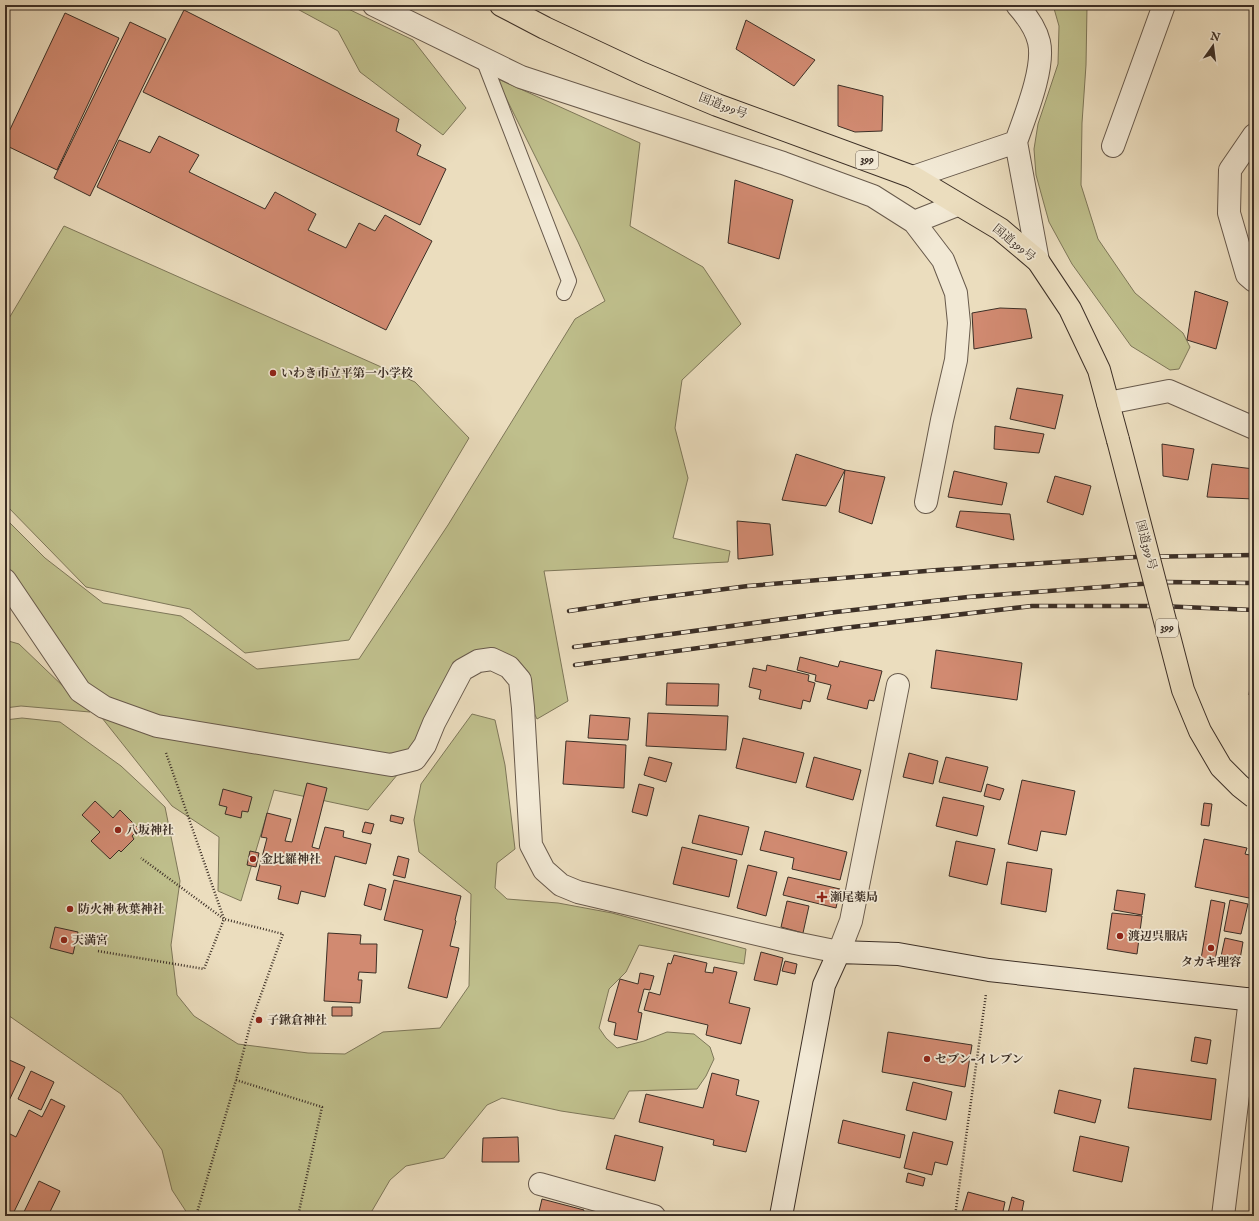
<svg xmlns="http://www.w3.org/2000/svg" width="1259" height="1221" viewBox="0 0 1259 1221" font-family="'IM FELL English','Noto Serif JP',serif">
  <rect width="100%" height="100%" fill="#ebddbe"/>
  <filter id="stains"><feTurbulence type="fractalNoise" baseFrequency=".005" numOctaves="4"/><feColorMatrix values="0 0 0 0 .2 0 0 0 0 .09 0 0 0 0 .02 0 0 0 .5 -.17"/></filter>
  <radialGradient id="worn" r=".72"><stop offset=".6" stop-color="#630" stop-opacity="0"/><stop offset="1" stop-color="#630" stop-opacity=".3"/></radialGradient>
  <path fill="#bfbf8c" stroke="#7e7759" d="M290,5H340L413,40L466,108L443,135L360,72L338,31Z
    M1053,5H1086L1087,7L1086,65L1082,123L1081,185L1098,239L1135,293L1183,333L1190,347L1179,369L1170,370L1131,346L1072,264L1049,222L1036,175L1034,149L1038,124L1058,64L1059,26Z
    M496,78L640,143L630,226L703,267L741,324L682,380L675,428L688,478L673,538L730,551L728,562L544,571L568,701L537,719L508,659L453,680L447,715L368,810L274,790L241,901L218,891L219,837L172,806L5,596V518L45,558L103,603L181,616L257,669L359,659L448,525L575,319L605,301L578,242Z
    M64,226L415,382L469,438L349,640L245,653L190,609L86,587L5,504V325Z
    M5,640L19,644L90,712L21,706L5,708Z
    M472,714L495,720L505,765L515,849L497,863L495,888L507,899L558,903L612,913L746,949L744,964L639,945L626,972L609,989L599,1028L606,1038L617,1048L644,1041L667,1032L694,1034L710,1047L714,1059L706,1076L697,1089L629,1091L614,1119L561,1111L502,1098L487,1105L444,1158L406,1166L390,1180L369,1216H189L172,1190L162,1150L121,1094L5,1013V720L22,718L60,722L121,766L165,807L180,881L171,945L177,995L194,1016L238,1044L308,1053L345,1054L383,1032L440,1028L469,986L471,894L419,852L414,820L421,784Z"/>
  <path fill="#d18a71" stroke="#3c2f26" d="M184,10L399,119L396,131L421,145L417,155L446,169L420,225L143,92Z
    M65,13L119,38L57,170L5,145V140Z
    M746,20L815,60L794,86L736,49Z
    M130,22L166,39L90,196L54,178Z
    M838,85L883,96L882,131L855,132L838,126Z
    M159,136L199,155L189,172L265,209L275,192L316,214L308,230L346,248L359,223L375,231L385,215L432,241L386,330L97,187L119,140L150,153Z
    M735,180L793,200L779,259L728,243Z
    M1195,291L1228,302L1216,349L1187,340Z
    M1000,308L1026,309L1032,338L974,349L972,313Z
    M1017,388L1063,395L1055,429L1010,419Z
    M995,426L1044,434L1039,453L994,449Z
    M1162,444L1194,449L1188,480L1163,476Z
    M796,454L845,470L826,506L782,500Z
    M1212,464L1254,469V499L1207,497Z
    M845,470L885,477L872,524L839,512Z
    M954,471L1007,483L1002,505L948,497Z
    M1055,476L1091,486L1083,515L1047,502Z
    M960,511L1010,514L1014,540L956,527Z
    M737,521L770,524L773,555L738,559Z
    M936,650L1022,663L1017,700L931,688Z
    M1254,656V695H1249Z
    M800,657L838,667L840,661L882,671L874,701L869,700L867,709L827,699L831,685L815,681L816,675L797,670Z
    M767,665L809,675L808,681L815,683L810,702L803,700L801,709L759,699L761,690L749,687L753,668L766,671Z
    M667,683L719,684L718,706L666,705Z
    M648,713L728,716L726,750L646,746Z
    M590,715L630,718L628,740L588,738Z
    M743,738L804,753L796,783L736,768Z
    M566,741L626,745L624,788L563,784Z
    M909,753L938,761L933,784L903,777Z
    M649,757L672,763L666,782L644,775Z
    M814,757L861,770L853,800L806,787Z
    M946,757L988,767L981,792L939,782Z
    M1022,780L1075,791L1066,835L1041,831L1037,851L1008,844Z
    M307,783L327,788L312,847L319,849L325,827L344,831L343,837L371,844L366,864L335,856L325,897L301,891L298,904L278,899L281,886L256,880L267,838L261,837L267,813L291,819L285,841L292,842Z
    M639,784L654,788L647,816L632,812Z
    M987,784L1004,789L1000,800L984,796Z
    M223,789L252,797L248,812L242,811L241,818L225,814L227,807L219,805Z
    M943,797L984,806L977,836L936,826Z
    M95,801L113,818L120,810L139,829L132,836L134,839L121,852L119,850L110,859L91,841L100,832L82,815Z
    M1204,803L1212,804L1209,826L1201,825Z
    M391,815L404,818L402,824L390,821Z
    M699,815L749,827L742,855L692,843Z
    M365,822L374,824L371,834L362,832Z
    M765,831L847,852L840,880L792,869L794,858L760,850Z
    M1204,839L1247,848L1245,854L1254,856V899L1195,887Z
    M956,841L995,849L987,885L949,876Z
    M682,847L737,860L729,897L673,884Z
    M250,851L259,853L256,867L247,865Z
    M398,856L409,859L405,878L393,875Z
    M1007,862L1052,869L1046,912L1001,904Z
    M748,865L777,872L766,916L737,908Z
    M788,877L840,889L836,908L783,895Z
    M394,880L461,896L455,920L456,921L450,946L459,948L447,998L408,988L423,930L384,920Z
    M369,884L386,889L381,910L364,905Z
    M1117,890L1145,894L1142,915L1114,910Z
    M1211,900L1225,903L1215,961L1201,959Z
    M1230,900L1248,904L1241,934L1224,931Z
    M787,901L809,906L803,933L781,927Z
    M1112,913L1142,916L1137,954L1107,949Z
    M55,927L78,932L73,954L50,948Z
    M328,933L361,935L360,944H377L376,973L359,972L358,980H362L360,1003L324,1001Z
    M1225,938L1243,942L1239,965L1220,961Z
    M761,952L783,958L777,985L754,980Z
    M674,955L707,963L705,972L713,973L714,967L737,972L729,1003L750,1008L741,1044L706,1035L708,1025L644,1010L649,992L660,995L668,963L671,964Z
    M785,961L797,964L795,974L782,971Z
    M640,973L654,976L650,990L644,989L638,1012L642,1013L637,1040L614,1035L616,1023L608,1021L620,979L638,984Z
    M332,1007H352V1016H332Z
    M888,1032L972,1045L965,1087L882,1072Z
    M1195,1037L1211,1040L1207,1064L1191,1061Z
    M5,1058L25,1067L5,1109Z
    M1134,1068L1216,1079L1211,1120L1128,1108Z
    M31,1071L54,1082L41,1110L18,1099Z
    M712,1073L739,1080L736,1095L759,1101L746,1152L713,1145L714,1140L639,1122L646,1094L703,1108Z
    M913,1082L952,1092L946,1120L906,1110Z
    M1059,1090L1101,1100L1095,1123L1054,1113Z
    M51,1099L65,1106L12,1216H5V1160L9,1151L5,1149V1135L6,1132L16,1137L29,1110L42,1117Z
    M843,1120L905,1135L900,1158L838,1143Z
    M913,1132L953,1142L947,1165L935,1162L932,1175L904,1168Z
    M615,1135L663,1147L655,1181L606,1169Z
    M1080,1136L1129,1147L1122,1182L1073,1171Z
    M518,1137L519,1162H482L483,1138Z
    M908,1173L925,1178L923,1186L906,1182Z
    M39,1181L60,1191L48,1216H22Z
    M968,1192L1005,1202L1002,1216H961Z
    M1012,1197L1024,1201L1021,1216L1008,1213Z
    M542,1199L584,1210L582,1216H538Z"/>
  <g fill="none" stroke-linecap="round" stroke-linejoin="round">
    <g stroke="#685a4c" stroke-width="16">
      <path id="lane" d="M483,59L569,281L564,293"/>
    </g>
    <g stroke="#685a4c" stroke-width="24">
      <path id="street" d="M374,5L521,77L783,163L873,196L914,222L943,260L956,293L959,323L956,360L942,420L926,502
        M1254,135L1230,170L1229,213L1247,275L1254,281
        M1016,142L1038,261
        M1113,146L1164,5
        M913,177L1016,142C1025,116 1045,68 1039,42C1036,29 1026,15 1017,5
        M914,222L957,205
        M1108,403L1169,391L1254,428
        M5,580L80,691L104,707L157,726L391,765L415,759L425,745L434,723L462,670L478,661L492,659L509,667L520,680L523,708L531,845L544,870L561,885L578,892L795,943L839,952L851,921L898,685
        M540,1184L654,1216
        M1223,1216L1250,999"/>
    </g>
    <g stroke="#3c2f26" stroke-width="24">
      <path id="secondary" d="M781,1216L824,985L839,952L898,954L989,970L1254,1000"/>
    </g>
    <g stroke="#3c2f26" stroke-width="24">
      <path id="highway" d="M501,5L545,28L641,73L717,105L913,177L1000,229L1038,261L1070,309L1099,370L1118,440"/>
    </g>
    <path stroke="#3c2f26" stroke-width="2.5" stroke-dasharray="1 2" stroke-linecap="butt" d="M166,753L224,919L283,934L251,1022L236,1080L196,1216
      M98,951L204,969L224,919L141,858
      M236,1080L322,1107L298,1216
      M955,1216L986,994"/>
    <use href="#lane" stroke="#f2e9d5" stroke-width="14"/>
    <use href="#street" stroke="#f2e9d5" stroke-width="22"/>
    <use href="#secondary" stroke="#f2e9d5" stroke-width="22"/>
    <use href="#highway" stroke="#ebddbe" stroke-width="22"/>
    <g stroke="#3c2f26" stroke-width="4.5">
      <path id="rail" d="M569,611L648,599L748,586L938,570L1136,557L1254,555
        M574,647L836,612L968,597L1167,582L1254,583
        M575,665L844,628L1032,606H1159L1254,610"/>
    </g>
    <use href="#rail" stroke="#f2e9d5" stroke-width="3" stroke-dasharray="9" stroke-linecap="butt"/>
    <g stroke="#3c2f26" stroke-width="24" stroke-linecap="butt">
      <path id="highway-bridge" d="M1118,440L1183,690L1200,731L1221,767L1240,786L1254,797"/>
    </g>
    <use href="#highway-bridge" stroke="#ebddbe" stroke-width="22"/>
  </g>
  <g fill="#8f2418" stroke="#f2e9d5" stroke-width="1.5">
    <circle cx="273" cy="373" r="4"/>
    <circle cx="118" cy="830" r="4"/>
    <circle cx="253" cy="859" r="4"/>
    <path d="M820 891h4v4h4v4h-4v4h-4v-4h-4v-4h4z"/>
    <circle cx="70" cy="909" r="4"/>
    <circle cx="1120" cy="936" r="4"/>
    <circle cx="64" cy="940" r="4"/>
    <circle cx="1211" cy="948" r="4"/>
    <circle cx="259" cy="1020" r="4"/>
    <circle cx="927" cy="1059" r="4"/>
  </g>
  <g text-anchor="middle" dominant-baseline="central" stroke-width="3.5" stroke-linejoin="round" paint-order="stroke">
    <g fill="#f2e9d5" stroke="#73675a" stroke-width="1">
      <rect x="856" y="151" width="22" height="18" rx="3"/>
      <rect x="1156" y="619" width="22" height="18" rx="3"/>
    </g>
    <g font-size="11" font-weight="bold" fill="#3c2f26">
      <text x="867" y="160">399</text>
      <text x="1167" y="628">399</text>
    </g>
    <g font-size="12" fill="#3c2f26" stroke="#f2e9d5">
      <text transform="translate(723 106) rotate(21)">国道399号</text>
      <text transform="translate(1014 243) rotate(39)">国道399号</text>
      <text transform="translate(1146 545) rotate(75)">国道399号</text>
    </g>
    <g font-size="12" font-weight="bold" fill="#3c2f26" stroke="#f2e9d5" text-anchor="start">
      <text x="281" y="373">いわき市立平第一小学校</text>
      <text x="126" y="830">八坂神社</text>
      <text x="261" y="859">金比羅神社</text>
      <text x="830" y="897">瀬尾薬局</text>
      <text x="78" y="909">防火神 秋葉神社</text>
      <text x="1128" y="936">渡辺呉服店</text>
      <text x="72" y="940">天満宮</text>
      <text x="1211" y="962" text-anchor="middle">タカキ理容</text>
      <text x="267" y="1020">子鍬倉神社</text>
      <text x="935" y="1059">セブン-イレブン</text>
    </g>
  </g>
  <rect width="1259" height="1221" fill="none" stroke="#ebddbe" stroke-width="20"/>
  <rect x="6" y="6" width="1247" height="1209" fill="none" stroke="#3c2f26" stroke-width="2"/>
  <rect x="10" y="10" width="1239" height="1201" fill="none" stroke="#3c2f26"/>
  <g transform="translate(1213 46) rotate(14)" stroke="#f2e9d5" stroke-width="3" paint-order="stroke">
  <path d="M0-3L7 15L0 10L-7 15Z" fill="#3c2f26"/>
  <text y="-6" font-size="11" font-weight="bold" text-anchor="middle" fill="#3c2f26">N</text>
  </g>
  <rect width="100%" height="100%" filter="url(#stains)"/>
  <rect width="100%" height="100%" fill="url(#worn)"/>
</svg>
